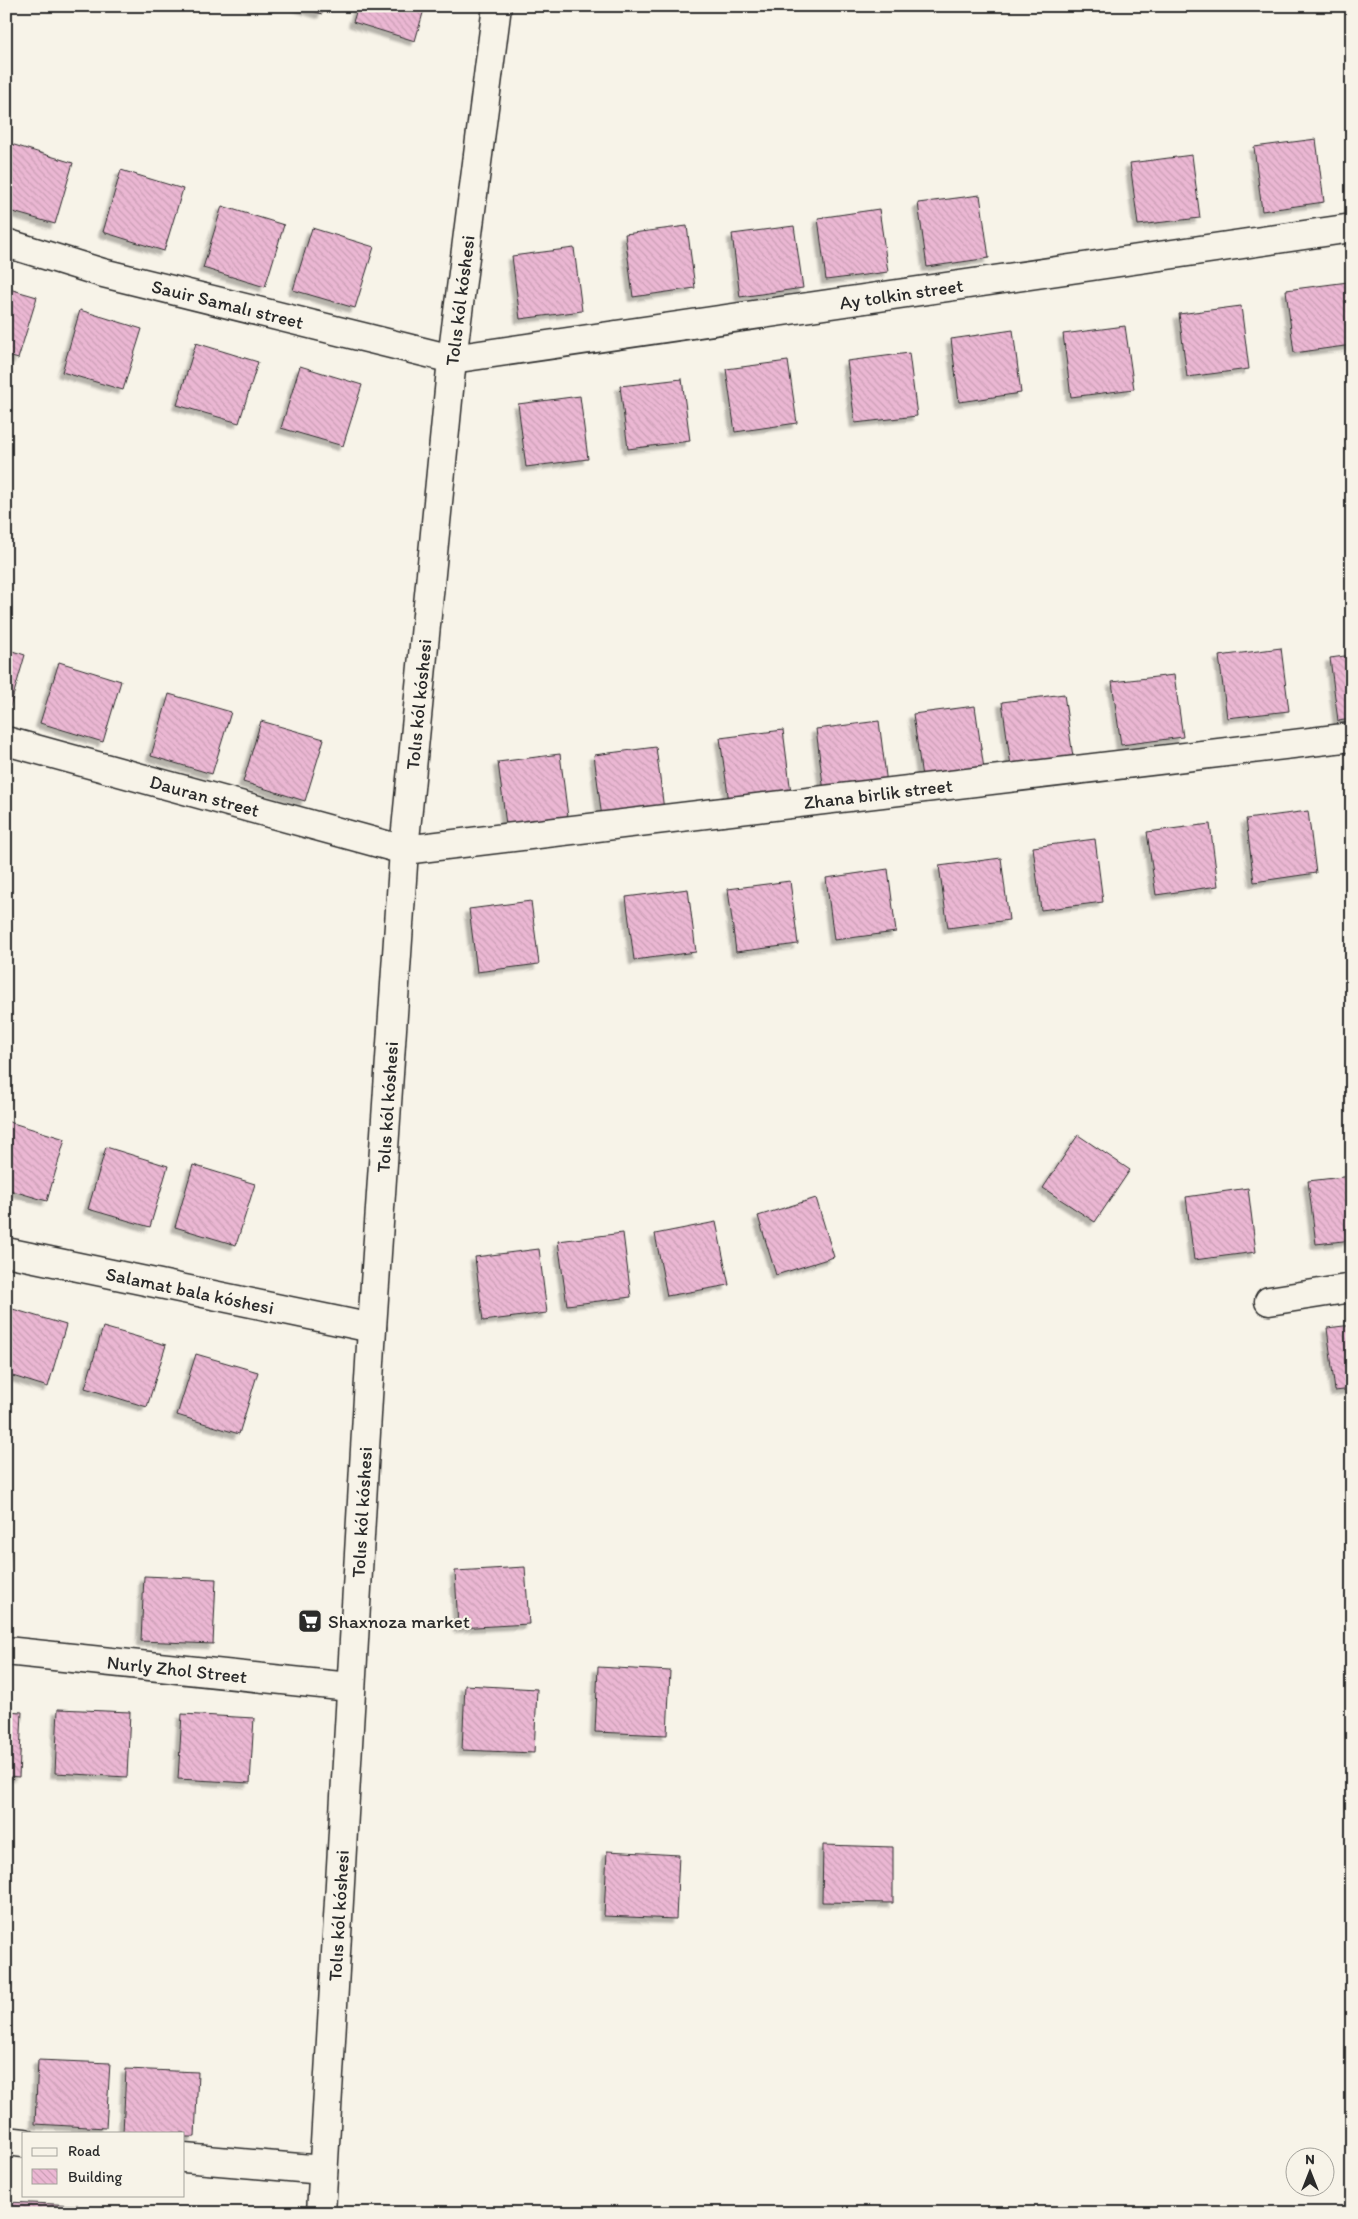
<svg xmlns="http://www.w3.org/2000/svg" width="1358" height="2219" viewBox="0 0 1358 2219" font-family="Itim,sans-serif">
  <defs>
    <pattern id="building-back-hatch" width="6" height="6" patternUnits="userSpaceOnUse" patternTransform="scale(1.25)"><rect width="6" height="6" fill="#ebb7d3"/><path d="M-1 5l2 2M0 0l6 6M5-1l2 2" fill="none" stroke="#ca9eb5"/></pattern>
    <filter id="shadow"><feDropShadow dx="-4.5" dy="4.5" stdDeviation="1" flood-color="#0004"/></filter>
  </defs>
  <rect width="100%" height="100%" fill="#f7f3e8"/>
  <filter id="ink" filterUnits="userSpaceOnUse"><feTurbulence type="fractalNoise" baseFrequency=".02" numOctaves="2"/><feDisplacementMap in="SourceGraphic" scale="10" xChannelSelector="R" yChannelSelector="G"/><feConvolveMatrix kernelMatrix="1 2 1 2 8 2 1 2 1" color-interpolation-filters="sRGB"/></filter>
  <g filter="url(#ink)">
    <path fill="url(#building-back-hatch)" stroke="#2b2b2b" filter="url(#shadow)" d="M296,6H325L322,14Z
      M358,6H425L415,41L353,22Z
      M1316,139L1324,202L1262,211L1254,147Z
      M11,144L73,163L55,224L6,210V161Z
      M1192,155L1200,218L1138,225L1130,163Z
      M121,170L183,189L164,251L103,232Z
      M980,195L989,258L927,267L918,203Z
      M222,206L284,225L265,287L203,268Z
      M879,209L888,272L826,280L818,218Z
      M687,226L695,288L633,297L625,234Z
      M794,226L803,288L740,297L732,234Z
      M312,228L374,247L355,308L293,290Z
      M574,248L582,311L520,319L512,256Z
      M1348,282L1352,314V345L1294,353L1286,290Z
      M6,288L37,297L18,359L6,355Z
      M1241,306L1249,369L1187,377L1179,314Z
      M80,310L142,329L123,390L62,372Z
      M1125,326L1134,389L1071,397L1063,334Z
      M1013,330L1021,393L959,402L951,339Z
      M196,343L258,362L239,423L177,405Z
      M909,353L917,416L855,423L847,361Z
      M788,361L797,423L735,432L726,369Z
      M300,366L362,385L343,446L281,428Z
      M682,379L690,441L628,449L620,386Z
      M580,396L588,459L526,467L518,404Z
      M1281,648L1289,711L1227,718L1219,656Z
      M6,649L25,655L7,717L6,716Z
      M1352,655V719L1338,721L1330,658Z
      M59,662L121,681L103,742L40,723Z
      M1174,675L1183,737L1121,745L1112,682Z
      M169,694L231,712L212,774L151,756Z
      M1064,694L1073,757L1011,766L1002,702Z
      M975,706L984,769L922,777L913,714Z
      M261,721L324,739L305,801L243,782Z
      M879,721L887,784L824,792L816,729Z
      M783,730L791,793L729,802L720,738Z
      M656,747L664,810L602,818L594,755Z
      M560,754L568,817L506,825L498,762Z
      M1308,811L1316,873L1254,882L1246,819Z
      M1210,824L1218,886L1156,895L1147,832Z
      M1095,839L1103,902L1041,910L1033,847Z
      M1001,858L1009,920L948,928L939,866Z
      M888,869L896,932L834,940L826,878Z
      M790,881L798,944L736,952L728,889Z
      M688,889L696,952L634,960L626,897Z
      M531,901L539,964L477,972L469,909Z
      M6,1121L65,1139L47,1201L6,1189Z
      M1078,1135L1130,1170L1095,1222L1043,1188Z
      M106,1147L168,1166L150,1227L88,1209Z
      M193,1165L255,1184L236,1245L175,1227Z
      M1352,1176V1240L1316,1244L1308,1181Z
      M1248,1188L1256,1252L1194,1260L1186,1197Z
      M816,1198L834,1257L776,1275L758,1216Z
      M716,1222L729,1285L667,1296L655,1234Z
      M623,1233L631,1297L567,1305L558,1241Z
      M539,1249L547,1313L483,1321L475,1257Z
      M6,1307L66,1325L48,1387L6,1374Z
      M1352,1325V1389L1335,1391L1327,1328Z
      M103,1327L166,1345L147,1407L85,1388Z
      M196,1354L258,1372L239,1434L177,1415Z
      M6,1550H10L7,1615H6Z
      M525,1567L529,1624L458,1628L455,1571Z
      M144,1576L216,1579L213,1644L141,1641Z
      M598,1667L670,1671L667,1735L595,1732Z
      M465,1685L537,1689L534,1753L462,1750Z
      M58,1709L130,1712L127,1777L55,1773Z
      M6,1711L22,1712L19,1777L6,1776Z
      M182,1714L254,1718L250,1783L178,1779Z
      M823,1845L893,1847V1903L822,1902Z
      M607,1851L679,1855L676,1919L604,1916Z
      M38,2060L110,2063L106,2128L35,2124Z
      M126,2069L198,2072L195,2137H184V2133H123Z
      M6,2202L78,2205V2213H6Z
      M179,2210L237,2213H179Z"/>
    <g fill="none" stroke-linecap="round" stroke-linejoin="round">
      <g stroke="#2b2b2b" stroke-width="31">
        <g id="street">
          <path id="s1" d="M6,243L103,273L452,359L1352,228"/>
          <path id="s2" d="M6,741L404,850L1352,737"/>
          <path id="s3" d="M6,1252L372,1328"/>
          <path d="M1269,1301L1352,1288"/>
          <path id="s4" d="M6,1651L350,1687"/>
          <path d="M6,2141L24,2143"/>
          <path d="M184,2158L323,2170"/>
          <path id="s5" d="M321,2213L372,1328L404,850L452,359L497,6"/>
        </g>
      </g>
      <use href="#street" stroke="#f7f3e8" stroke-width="28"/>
    </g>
  </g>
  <defs>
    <g id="supermarket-square" transform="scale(1.25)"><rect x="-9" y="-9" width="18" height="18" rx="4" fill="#2b2b2b" stroke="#f7f3e8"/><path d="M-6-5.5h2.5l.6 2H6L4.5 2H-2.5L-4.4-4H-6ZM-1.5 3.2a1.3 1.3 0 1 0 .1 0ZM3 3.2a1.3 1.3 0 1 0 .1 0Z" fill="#fff"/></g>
  </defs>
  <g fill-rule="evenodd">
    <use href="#supermarket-square" x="310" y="1621"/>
  </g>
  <g text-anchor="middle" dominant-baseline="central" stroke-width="4.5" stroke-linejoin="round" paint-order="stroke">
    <g font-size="19" fill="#2b2b2b" stroke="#f7f3e8">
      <text stroke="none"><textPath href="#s1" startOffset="915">Ay tolkin street</textPath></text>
      <text stroke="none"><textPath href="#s5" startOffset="1918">Tolıs kól kóshesi</textPath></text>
      <text stroke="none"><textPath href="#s1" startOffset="230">Sauir Samalı street</textPath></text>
      <text stroke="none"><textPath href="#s5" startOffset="1512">Tolıs kól kóshesi</textPath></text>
      <text stroke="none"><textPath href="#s2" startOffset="890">Zhana birlik street</textPath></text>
      <text stroke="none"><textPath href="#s2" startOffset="206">Dauran street</textPath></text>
      <text stroke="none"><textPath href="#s5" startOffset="1108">Tolıs kól kóshesi</textPath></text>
      <text stroke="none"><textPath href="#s3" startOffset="188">Salamat bala kóshesi</textPath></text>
      <text stroke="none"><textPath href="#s5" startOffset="702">Tolıs kól kóshesi</textPath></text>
      <text stroke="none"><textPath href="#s4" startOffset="172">Nurly Zhol Street</textPath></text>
      <text stroke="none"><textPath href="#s5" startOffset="298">Tolıs kól kóshesi</textPath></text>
    </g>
    <g font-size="19" fill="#2b2b2b" stroke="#f7f3e8" text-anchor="start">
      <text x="328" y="1621">Shaxnoza market</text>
    </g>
  </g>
  <rect width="1358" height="2219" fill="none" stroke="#f7f3e8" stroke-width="25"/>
  <rect x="12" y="12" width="1333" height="2194" fill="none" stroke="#2b2b2b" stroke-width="2" filter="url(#ink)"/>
  <rect x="22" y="2132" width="162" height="65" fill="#f7f3e8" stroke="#a5a39c"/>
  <rect x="32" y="2148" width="25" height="8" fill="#f7f3e8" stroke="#a5a39c"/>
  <text x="68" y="2156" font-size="15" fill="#2b2b2b">Road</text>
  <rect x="32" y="2169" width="25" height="15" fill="url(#building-back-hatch)" stroke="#a5a39c"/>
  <text x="68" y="2182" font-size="15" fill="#2b2b2b">Building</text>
  <g transform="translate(1310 2172)"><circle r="24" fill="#f7f3e8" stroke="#a5a39c"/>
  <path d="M0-4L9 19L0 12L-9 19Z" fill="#2b2b2b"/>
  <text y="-8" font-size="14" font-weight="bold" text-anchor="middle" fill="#2b2b2b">N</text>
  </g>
</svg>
